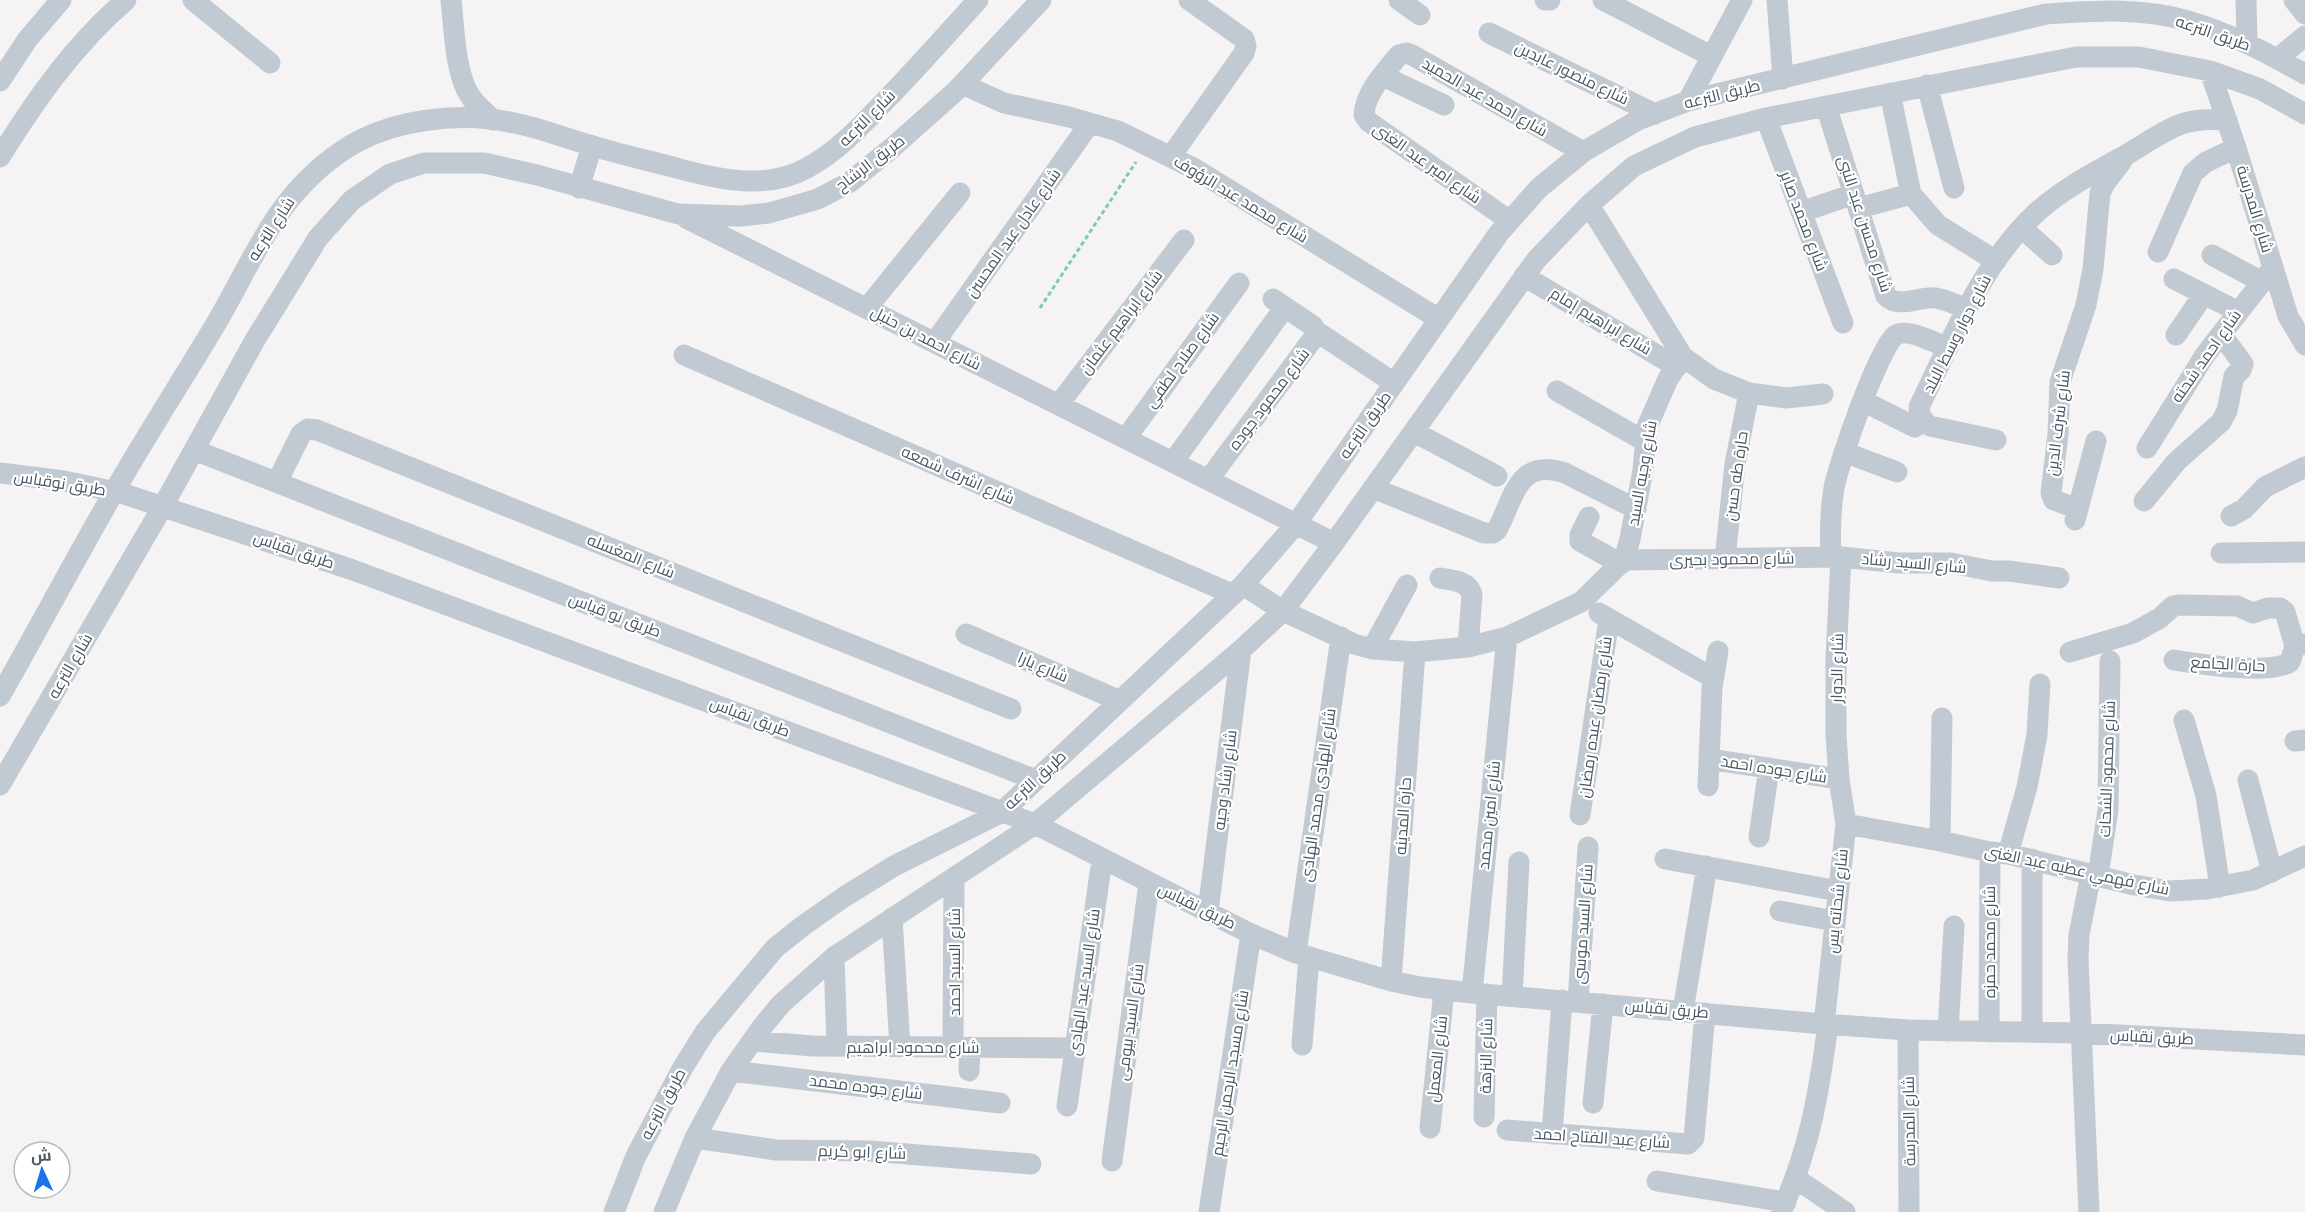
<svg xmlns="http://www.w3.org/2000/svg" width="2305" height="1212" viewBox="0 0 2305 1212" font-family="Poppins,Cairo,sans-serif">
  <rect width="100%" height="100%" fill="#f5f3f3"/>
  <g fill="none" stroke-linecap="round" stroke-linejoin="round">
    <path stroke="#7ad0a6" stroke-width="3" stroke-dasharray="4.5 3" stroke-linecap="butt" d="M1040,308L1136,162"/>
    <path stroke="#c1cad2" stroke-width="21" d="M193,0L270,63
      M451,0C454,27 455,73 470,96C476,105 485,112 493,120
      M1399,0L1420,15
      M1545,0H1550
      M1603,0L1711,56
      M1777,0L1783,79
      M2246,0L2247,42
      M2294,0L2305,14
      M1489,33L1655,114
      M2277,59L2305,36
      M2210,71L2236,148L2288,316L2305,345
      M1383,76L1444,105
      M0,81L27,40L61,0
      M962,84L1004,103L1069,117L1118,131L1195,169L1439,319
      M1927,85L1954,188
      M1890,93L1911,194
      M1688,101L1742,0
      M1826,106L1886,296C1898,309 1920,296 1936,298C1947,300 1957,305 1967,309
      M1766,118L1843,323
      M1171,156L1244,53L1246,46L1244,39L1189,0
      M0,157C36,99 74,45 126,0
      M579,188L592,146
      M1589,205L1683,357L1714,379L1749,393L1786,398L1823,394
      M1859,208L1911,194L1938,225L1996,261
      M1801,212L1854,194
      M686,218L1334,543
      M1510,221L1369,122L1364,115C1365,93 1385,72 1399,55L1407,53L1412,55L1583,152
      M2022,228L2052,255
      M2158,252L2193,173L2206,162L2236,148
      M2212,255L2262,282
      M1524,276L1677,367
      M2174,279L2237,311
      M867,308L960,193
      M1316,331L1394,383
      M2176,335L2204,294
      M935,342L1090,123
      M684,355L1232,594
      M1557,391L1646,442
      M1863,401L1915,427
      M1059,404L1184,240
      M1414,432L1497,476
      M1126,438L1239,283
      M1996,440L1930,426C1923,421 1919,416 1919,407C1952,340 1981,264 2037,212C2064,188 2095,172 2126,155C2166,132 2177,116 2227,120
      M2147,448L2205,355L2272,269
      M194,450L1036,780
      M1844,452L1897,472
      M1173,462L1285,307
      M0,473L64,481L121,493L353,570L1035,824L1251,934L1296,953L1391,981L1420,987L1472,993L1824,1024L1908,1030L2081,1033L2305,1045
      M1209,479L1315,336L1316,331L1313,326L1273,299
      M277,482L301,434L308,429L317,430L1011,709
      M1373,488L1484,533H1493L1497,530C1514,499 1517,457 1565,473L1636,509
      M2144,501L2177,461L2221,422L2227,411L2234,376L2241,370L2243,364L2221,334
      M2078,509L2054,500L2051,493L2058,434L2060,382L2086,305L2093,269L2100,193L2105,183L2122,161
      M2231,516L2244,509L2265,487L2305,467
      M1589,517L1580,535V541L1621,564
      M2075,520L2096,441
      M2221,553L2305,552
      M1831,557C1830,534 1830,511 1834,488C1838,465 1880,344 1896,335C1907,328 1936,343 1948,348
      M1725,559L1735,464L1749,393
      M1624,560L1841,557L1899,563H1951L1992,571H2009L2059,578
      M1440,578C1453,581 1467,580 1472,594L1468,647
      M1243,585L1283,611L1354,644L1372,649L1415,652L1468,647L1507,637L1581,602L1624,560L1630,539L1643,470L1647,427L1668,379L1683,357
      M1599,613L1713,678
      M966,634L1120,701
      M1372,649L1407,585
      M2070,652L2133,633L2160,618L2173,606L2179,605L2237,606L2253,613L2268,608H2280L2285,612L2295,646
      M2174,660C2198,664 2271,675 2290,662L2295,646L2305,644
      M0,696C39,628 75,559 114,492C146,436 181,382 214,327C254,260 274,197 342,151C389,119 459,111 514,123C541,128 567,139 593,146C622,155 651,161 680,169C721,180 767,190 807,168C838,151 861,126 885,101C917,68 947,34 978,0
      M2184,720L2206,796L2220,887
      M2295,741L2305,740
      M1709,759L1839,779
      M2248,780L2272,872
      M0,785L163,506L255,340L318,238L352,200L390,174L424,163H484L537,175L678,214L741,216L769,213L818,199L850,182L893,147L957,90L1041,0
      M1708,786L1712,688L1718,651
      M1580,815L1609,619
      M1846,824L1940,841L1990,852L2008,854L2134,885L2170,891L2207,889L2253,880L2305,856
      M1759,837L1769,768
      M1940,841L1942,718
      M2008,854L2027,787L2037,735L2040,684
      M1665,859L1838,891
      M2098,876L2108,810L2110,661
      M1208,911L1241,650
      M1780,911L1835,921
      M892,918L900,1047
      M1296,953L1341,637
      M834,957L837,1046
      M1391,981L1415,652
      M1472,993L1507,637
      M1512,996L1519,862
      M1578,1002L1588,847
      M1683,1011L1707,866
      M1824,1024L1846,824L1839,779L1836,735V658L1841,557
      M1908,1030L1909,1212
      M1948,1032L1954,926
      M1989,1032L1990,852
      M2032,1032V859
      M752,1041L813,1046L1075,1048
      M1302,1045L1309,957
      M953,1047L954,878
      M731,1071L1000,1103
      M969,1071L970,1047
      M1593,1103L1603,1004
      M1067,1106L1102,859
      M1484,1117L1487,994
      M1430,1128L1444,990
      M1507,1130L1688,1144L1694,1138L1705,1013
      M1552,1134L1562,1000
      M695,1138L776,1150L870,1151L1031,1164
      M1112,1161L1149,883
      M1795,1178L1845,1212
      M1657,1181L1786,1202
      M614,1212L636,1156L682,1069L705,1032L775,948L804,925L844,897L894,866L1002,812L1243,585L1296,524L1499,233L1539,188L1583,152L1638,120L1688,101L2046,14C2092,11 2142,7 2188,21C2230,33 2267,53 2305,74
      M664,1212L695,1138L731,1071L762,1027L781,1004L834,957L1035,824L1241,650L1283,611L1334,543L1537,259L1589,205L1634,166L1695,137L1766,118L2076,57H2139L2210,71L2260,89L2305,114
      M1209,1212L1251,934
      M1781,1212C1810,1148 1819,1093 1828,1024
      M2089,1212L2078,959L2079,935L2091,874"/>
  </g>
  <g text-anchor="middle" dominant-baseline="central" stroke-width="4.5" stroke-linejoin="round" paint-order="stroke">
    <g font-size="16" fill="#4a5661" stroke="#fff">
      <text transform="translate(2213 33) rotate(19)">طريق الترعه</text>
      <text transform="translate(1572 73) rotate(26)">شارع منصور عابدين</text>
      <text transform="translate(1722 94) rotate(-14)">طريق الترعه</text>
      <text transform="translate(1485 97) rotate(30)">شارع احمد عبد الحميد</text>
      <text transform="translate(867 118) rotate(-45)">شارع الترعه</text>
      <text transform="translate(870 163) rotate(-37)">طريق الرشاح</text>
      <text transform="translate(1427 163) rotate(35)">شارع امير عبد الغنى</text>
      <text transform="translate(1241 199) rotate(31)">شارع محمد عبد الرؤوف</text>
      <text transform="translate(2255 209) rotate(73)">شارع المدرسة</text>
      <text transform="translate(1804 221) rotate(69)">شارع محمد صابر</text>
      <text transform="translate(1865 224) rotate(72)">شارع محسن عبد النبى</text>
      <text transform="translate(271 229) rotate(-57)">شارع الترعه</text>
      <text transform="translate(1013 233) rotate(-55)">شارع عادل عبد المحسن</text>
      <text transform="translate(1601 321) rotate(31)">شارع ابراهيم إمام</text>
      <text transform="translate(1121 322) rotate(-53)">شارع ابراهيم عثمان</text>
      <text transform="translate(1957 334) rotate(-63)">شارع دوار وسط البلد</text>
      <text transform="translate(926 338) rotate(27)">شارع احمد بن حنبل</text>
      <text transform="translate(2206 356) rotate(-55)">شارع احمد شحته</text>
      <text transform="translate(1182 360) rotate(-54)">شارع صلاح لطفي</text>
      <text transform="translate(1269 399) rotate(-53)">شارع محمود جوده</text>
      <text transform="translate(2058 423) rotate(-83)">شارع شرف الدين</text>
      <text transform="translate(1365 425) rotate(-55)">طريق الترعه</text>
      <text transform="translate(1642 473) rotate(-80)">شارع وجيه السيد</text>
      <text transform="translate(958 475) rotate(24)">شارع اشرف شمعه</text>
      <text transform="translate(1736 476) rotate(-82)">حارة طه حسن</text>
      <text transform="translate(60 483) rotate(9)">طريق نوقباس</text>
      <text transform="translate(294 550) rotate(19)">طريق نقباس</text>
      <text transform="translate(631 556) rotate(22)">شارع المغسله</text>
      <text transform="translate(1732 559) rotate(-1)">شارع محمود بحيرى</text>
      <text transform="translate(1914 563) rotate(5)">شارع السيد رشاد</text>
      <text transform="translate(615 615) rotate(21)">طريق نو قياس</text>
      <text transform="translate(2228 664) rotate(3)">حارة الجامع</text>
      <text transform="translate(70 666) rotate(-60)">شارع الترعه</text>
      <text transform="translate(1043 667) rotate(23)">شارع يارا</text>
      <text transform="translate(1837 668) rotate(-89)">شارع الدوار</text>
      <text transform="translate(750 717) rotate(21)">طريق نقباس</text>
      <text transform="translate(1595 717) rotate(-82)">شارع رمضان عبده رمضان</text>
      <text transform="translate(1774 769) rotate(9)">شارع جوده احمد</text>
      <text transform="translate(2107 769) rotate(-88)">شارع محمود الشحات</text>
      <text transform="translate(1035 780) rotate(-43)">طريق الترعه</text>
      <text transform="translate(1225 780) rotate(-83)">شارع رشاد وجيه</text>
      <text transform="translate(1318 795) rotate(-82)">شارع الهادى محمد الهادى</text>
      <text transform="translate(1489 815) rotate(-84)">شارع امين محمد</text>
      <text transform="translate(1403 816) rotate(-86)">حارة المدينه</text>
      <text transform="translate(2077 870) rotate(12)">شارع فهمي عطيه عبد الغنى</text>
      <text transform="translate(1837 901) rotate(-84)">شارع شحاته يس</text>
      <text transform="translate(1197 906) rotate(26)">طريق نقباس</text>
      <text transform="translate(1583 924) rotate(-86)">شارع السيد موسى</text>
      <text transform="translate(1989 942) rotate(-90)">شارع محمد حمزه</text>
      <text transform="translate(954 962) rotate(-90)">شارع السيد احمد</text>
      <text transform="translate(1084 982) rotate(-82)">شارع السيد عبد الهادى</text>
      <text transform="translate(1667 1009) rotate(5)">طريق نقباس</text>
      <text transform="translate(1130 1022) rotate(-82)">شارع السيد بيومى</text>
      <text transform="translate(2152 1037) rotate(3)">طريق نقباس</text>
      <text x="913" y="1047">شارع محمود ابراهيم</text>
      <text transform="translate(1486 1056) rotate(-89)">شارع النزهة</text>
      <text transform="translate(1437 1059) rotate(-84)">شارع المعمل</text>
      <text transform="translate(1230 1073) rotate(-81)">شارع مسجد الرحمن الرحيم</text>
      <text transform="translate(866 1087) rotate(7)">شارع جوده محمد</text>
      <text transform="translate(663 1104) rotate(-62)">طريق الترعه</text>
      <text transform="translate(1909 1121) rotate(-91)">شارع المدرسة</text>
      <text transform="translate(1602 1138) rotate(4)">شارع عبد الفتاح احمد</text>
      <text transform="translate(862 1152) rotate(2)">شارع ابو كريم</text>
    </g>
  </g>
  <g transform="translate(42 1170) rotate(356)"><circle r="28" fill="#ffffff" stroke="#b7bbc0" stroke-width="1.5"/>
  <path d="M0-4.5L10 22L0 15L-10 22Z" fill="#1a73e8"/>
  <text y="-9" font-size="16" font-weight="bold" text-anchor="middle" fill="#4a5661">ش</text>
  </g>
</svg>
